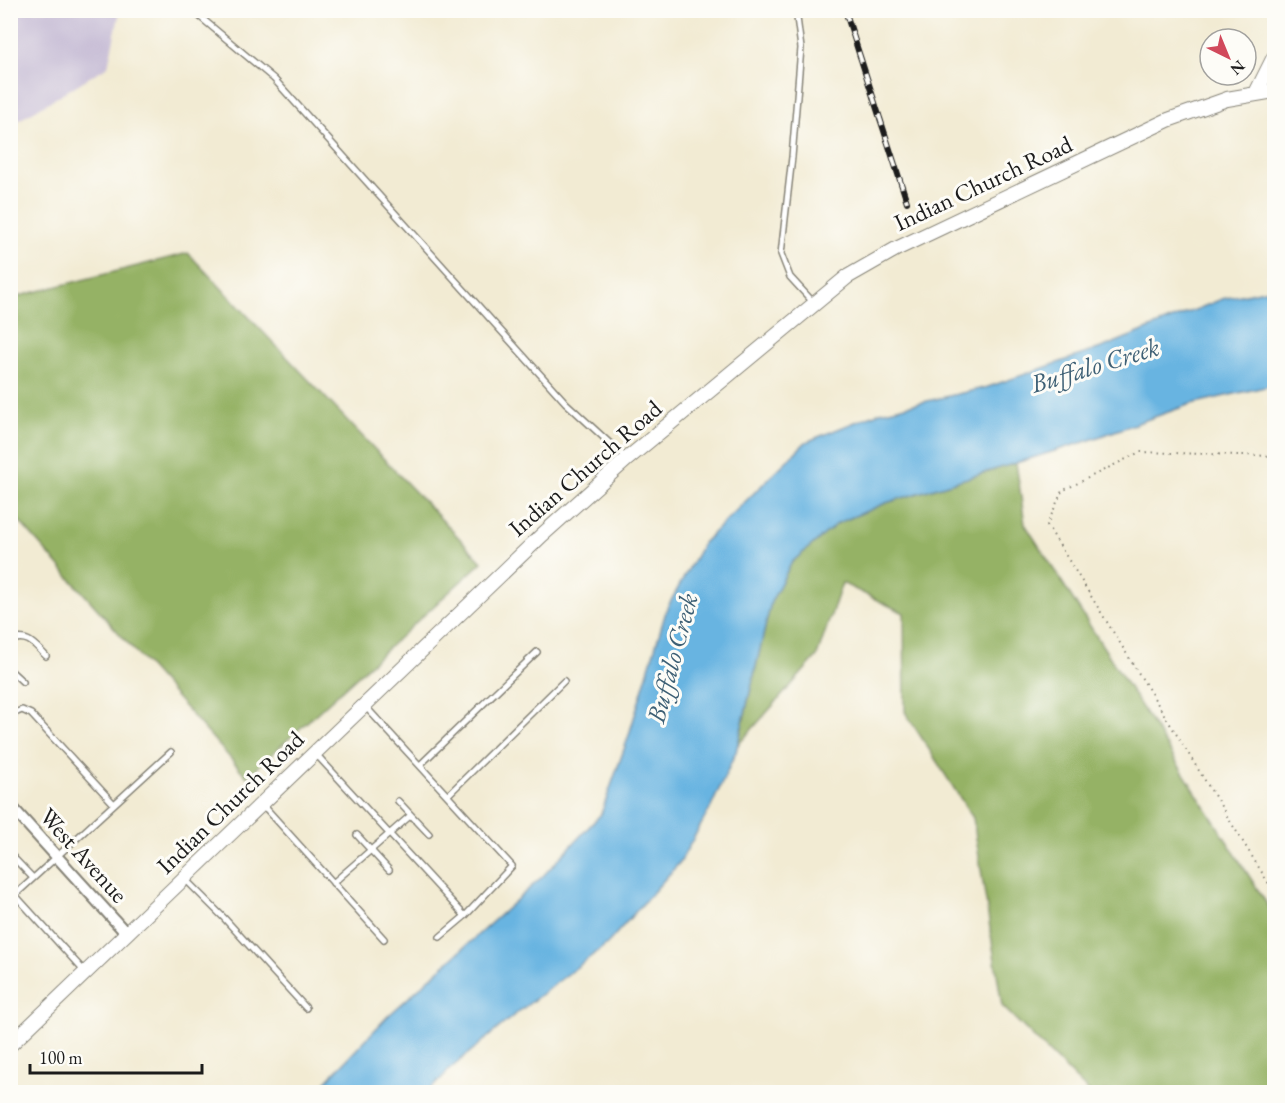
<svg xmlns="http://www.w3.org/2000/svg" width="1285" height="1103" viewBox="0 0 1285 1103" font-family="'EB Garamond',serif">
  <rect width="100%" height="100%" fill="#fdfcf7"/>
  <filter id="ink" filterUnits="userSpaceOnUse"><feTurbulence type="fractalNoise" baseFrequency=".0167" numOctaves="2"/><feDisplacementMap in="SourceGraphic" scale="12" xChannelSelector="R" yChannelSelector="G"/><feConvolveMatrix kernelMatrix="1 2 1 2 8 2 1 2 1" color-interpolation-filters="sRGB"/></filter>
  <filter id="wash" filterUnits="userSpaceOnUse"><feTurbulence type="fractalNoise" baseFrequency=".008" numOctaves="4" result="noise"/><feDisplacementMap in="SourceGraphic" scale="24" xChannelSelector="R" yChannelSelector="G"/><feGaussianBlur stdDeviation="1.35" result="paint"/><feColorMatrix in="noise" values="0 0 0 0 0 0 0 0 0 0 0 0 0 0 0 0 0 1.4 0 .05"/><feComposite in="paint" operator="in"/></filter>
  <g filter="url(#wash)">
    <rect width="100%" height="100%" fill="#f2ebd3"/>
    <path fill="#c9bfd7" d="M11,10L120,11L108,66L11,125Z"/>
    <path fill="#95b265" stroke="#586740" stroke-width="1.5" d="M188,253L482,562L247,777L11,512V298Z
      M1016,463L1025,524L1274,915V1092H1089L1002,1006L973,818L905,712L904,613L842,583L817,656L738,745L771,602L792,562L838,523L886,503Z"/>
    <path fill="#68b4e1" stroke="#42687e" stroke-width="1.5" d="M1274,288V385L1191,404L1087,441L886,503L838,523L792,562L771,602L736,752L711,807L680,862L607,944L513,1016L450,1069L428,1092H316L387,1017L543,876L601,814L628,738L667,608L703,543L806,442L880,412L988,387L1104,347L1222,299Z"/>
  </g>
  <g filter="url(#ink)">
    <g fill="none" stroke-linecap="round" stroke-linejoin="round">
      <g stroke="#878478" stroke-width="8">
        <path id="lane" d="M192,10L274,79L566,403L627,459
          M796,10L801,48L792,157L781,254L790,277L813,302
          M10,641C27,633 35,645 46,656
          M10,670L23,682
          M365,706L512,866L465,916
          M10,715L22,710L31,714L114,804
          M315,753L465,916L440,937
          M420,765L537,652
          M448,795L564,681
          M263,805L384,939
          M411,815L429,834
          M357,835L389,870
          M10,854L33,878
          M185,879L224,918L306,1008
          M333,883L411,815L398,801
          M84,971L15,895L171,752"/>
      </g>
      <g stroke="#878478" stroke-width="14">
        <path id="street" d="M10,805L126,933"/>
      </g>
      <g stroke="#878478" stroke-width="16">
        <path id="secondary" d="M1256,93L1274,57
          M10,1045L542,535L627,459L847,277L896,249L1168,120L1227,99L1274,91"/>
      </g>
      <path stroke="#878478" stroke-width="2" stroke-dasharray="1.5 4.5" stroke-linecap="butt" d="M1274,456L1140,452L1062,491L1047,525L1274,892"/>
      <use href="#lane" stroke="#fff" stroke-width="5"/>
      <use href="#street" stroke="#fff" stroke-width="10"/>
      <use href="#secondary" stroke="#fff" stroke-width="14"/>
      <g stroke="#1c1c1c" stroke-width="6">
        <path id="rail" d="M845,10L907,202"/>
      </g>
      <use href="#rail" stroke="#fdfcf7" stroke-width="4" stroke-dasharray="11" stroke-linecap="butt"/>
    </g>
  </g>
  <g text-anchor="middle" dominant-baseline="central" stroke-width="6" stroke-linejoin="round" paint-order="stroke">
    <g font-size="24" fill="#1c1c1c" stroke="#fdfcf7">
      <text transform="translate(983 183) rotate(-25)">Indian Church Road</text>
      <text transform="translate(585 468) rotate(-41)">Indian Church Road</text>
      <text transform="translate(230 802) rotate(-44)">Indian Church Road</text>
      <text transform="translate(84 855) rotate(48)">West Avenue</text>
    </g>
    <g font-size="26" font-style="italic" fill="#3e6075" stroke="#fdfcf7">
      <text transform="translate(1095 365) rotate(-17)">Buffalo Creek</text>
      <text transform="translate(672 658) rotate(-75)">Buffalo Creek</text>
    </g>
  </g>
  <rect width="1285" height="1103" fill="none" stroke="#fdfcf7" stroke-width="36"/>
  <g transform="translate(1228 57) rotate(137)"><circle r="28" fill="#fdfcf7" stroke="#a3a29f" stroke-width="1.5"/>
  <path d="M0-4.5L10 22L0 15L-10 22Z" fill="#d1495b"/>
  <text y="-9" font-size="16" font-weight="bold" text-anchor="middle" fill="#1c1c1c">N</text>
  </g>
  <path d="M30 1064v9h172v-9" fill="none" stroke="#1c1c1c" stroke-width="3"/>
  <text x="39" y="1064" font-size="18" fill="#1c1c1c" stroke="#fdfcf7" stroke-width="4.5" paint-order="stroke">100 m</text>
</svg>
